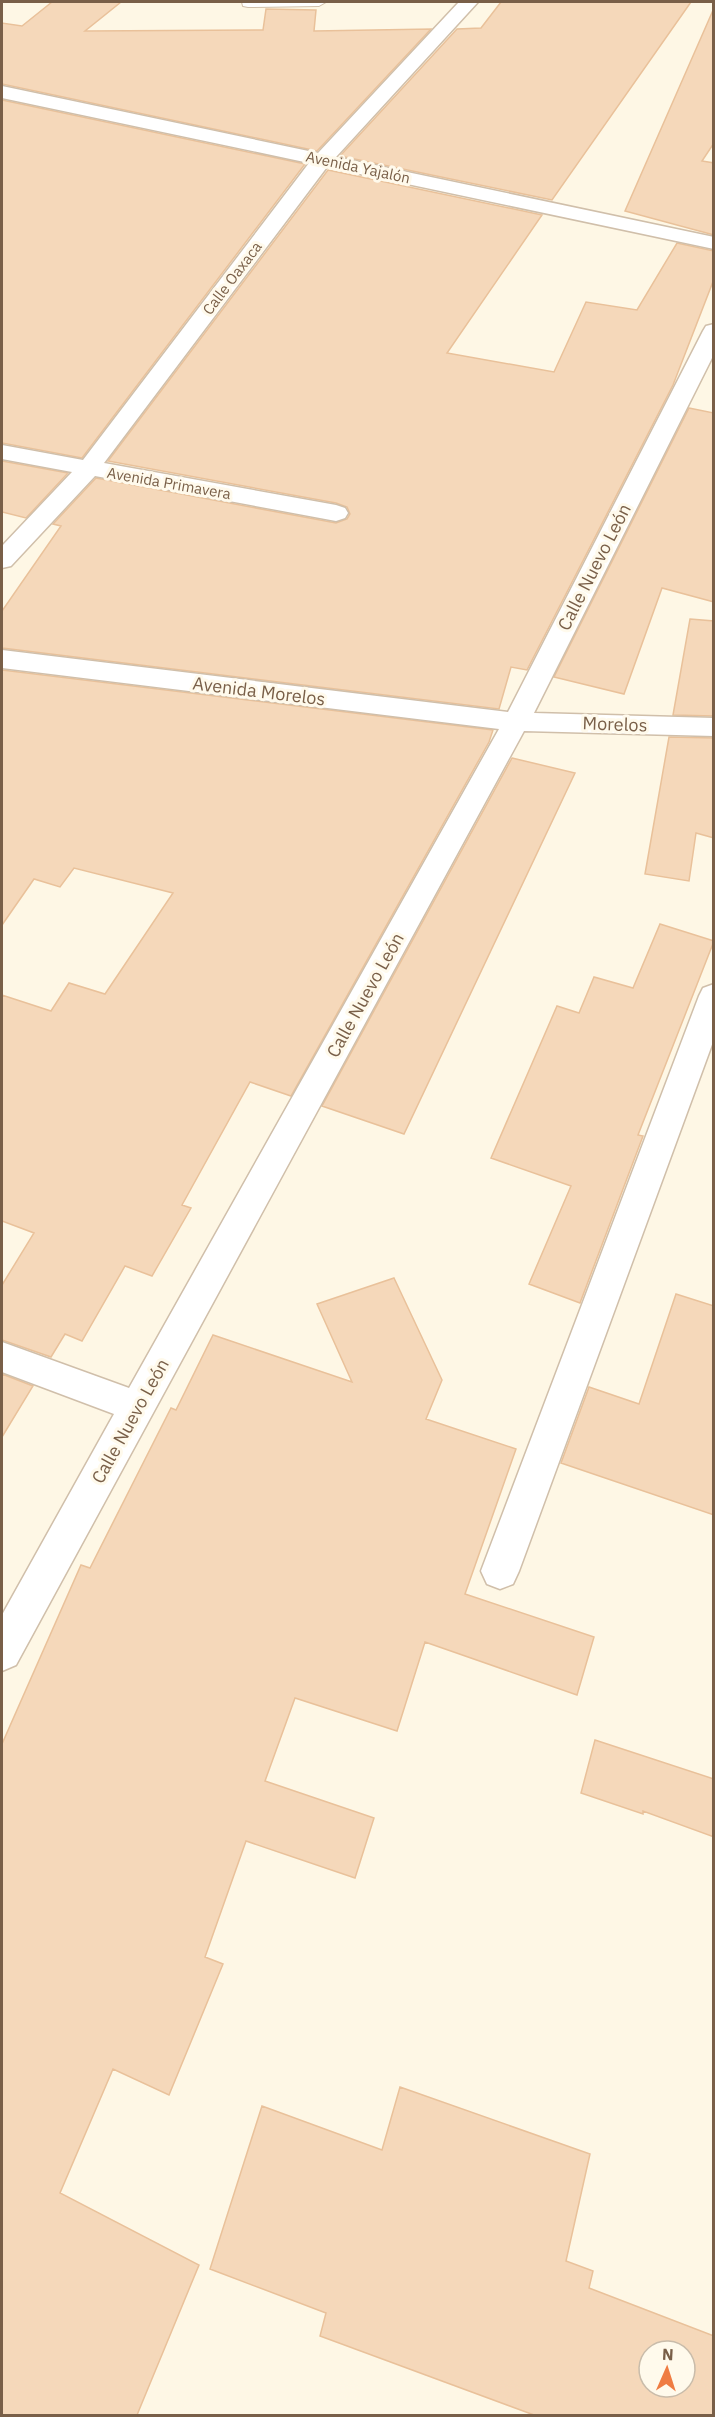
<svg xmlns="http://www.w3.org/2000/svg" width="715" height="2417" viewBox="0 0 715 2417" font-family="'IBM Plex Sans',sans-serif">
  <rect width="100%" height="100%" fill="#fef7e5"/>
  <path fill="#f5d8ba" stroke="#e9c19a" stroke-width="1.5" fill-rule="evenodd" d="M52,2H121L85,31L263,30L266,9L316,10L314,31L431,29L317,151L2,84V23L22,26Z
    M501,2H691L552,200L340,156L457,29L481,28Z
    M714,8V143L702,161L714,163V235L625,211Z
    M2,100L305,164L82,458L2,443Z
    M328,170L542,215L447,353L554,372L586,302L637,310L677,243L714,251V279L673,385L527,670L511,667L499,709L2,648V611L61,526L53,524L96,478L336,523L347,519L350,514L347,507L336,503L108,461Z
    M689,408L714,413V602L662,588L624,694L554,677Z
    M2,461L68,473L26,518L2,512Z
    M690,619L714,621V716L673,715Z
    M2,670L493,730L489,742L291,1096L250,1082L182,1205L191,1208L152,1276L125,1266L82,1341L65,1334L51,1357L2,1340V1285L34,1233L2,1221V995L51,1011L69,983L105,994L173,893L74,868L60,887L34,879L2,925Z
    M669,737L714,738V838L696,833L689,881L645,874Z
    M512,758L575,773L404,1134L322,1106Z
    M660,924L714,941L638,1135L643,1136L580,1303L529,1284L571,1186L491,1158L557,1006L579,1013L594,977L633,988Z
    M394,1278L442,1380L426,1419L516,1449L465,1594L594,1637L577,1695L425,1642L397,1731L295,1698L265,1781L374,1818L355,1878L246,1841L205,1957L223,1964L169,2095L113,2069L60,2193L199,2265L137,2415H2V1744L81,1565L90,1568L171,1408L176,1410L213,1335L352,1382L317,1304Z
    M676,1294L714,1306V1515L561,1463L589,1387L639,1404Z
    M2,1374L33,1386L2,1437Z
    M595,1740L714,1779V1837L643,1811V1814L581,1793Z
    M400,2087L590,2154L566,2261L593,2271L589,2288L714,2336V2415H534L320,2336L326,2313L210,2269L262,2106L382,2150ZM649,2351H685V2387H649Z"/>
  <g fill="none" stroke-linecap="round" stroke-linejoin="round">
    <g stroke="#d0bfaa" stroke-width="2">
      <path id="lane" d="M242,2H326L319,6L248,7L243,6Z"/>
    </g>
    <g stroke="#d0bfaa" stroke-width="3">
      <path id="street" d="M459,2H478L336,157L714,237V249L327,167L104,463L336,505L345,508L348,513L345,518L336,521L95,476L11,566L2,568V546L72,472L2,459V445L83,460L309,163L2,98V86L318,153Z
        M714,324V354L534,713L714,718V736L524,731L16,1665L2,1671V1615L114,1414L2,1372V1342L129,1388L499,729L2,668V650L508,712L703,331L706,326Z
        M714,984V1039L519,1571L513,1584L500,1589L487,1584L481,1571L699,996L703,988Z"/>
    </g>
    <use href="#lane" fill="#fff" fill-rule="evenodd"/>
    <use href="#street" fill="#fff" fill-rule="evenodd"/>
  </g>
  <g text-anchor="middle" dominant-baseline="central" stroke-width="6" stroke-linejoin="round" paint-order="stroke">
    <g font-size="15" fill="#795f48" stroke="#fffaec">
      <text transform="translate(358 167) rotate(12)">Avenida Yajalón</text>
      <text transform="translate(232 278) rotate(-53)">Calle Oaxaca</text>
      <text transform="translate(169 483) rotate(10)">Avenida Primavera</text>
    </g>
    <g font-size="18" fill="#795f48" stroke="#fffaec">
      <text transform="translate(594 567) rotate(-63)">Calle Nuevo León</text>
      <text transform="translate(259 691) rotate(7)">Avenida Morelos</text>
      <text transform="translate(615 724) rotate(2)">Morelos</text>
      <text transform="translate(365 995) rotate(-61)">Calle Nuevo León</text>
      <text transform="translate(130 1421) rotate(-61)">Calle Nuevo León</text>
    </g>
  </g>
  <rect width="715" height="2417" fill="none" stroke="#795f48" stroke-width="6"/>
  <g transform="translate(667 2369) rotate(3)"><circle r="28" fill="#fffaec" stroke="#c9bcaa" stroke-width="1.5"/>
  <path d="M0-4.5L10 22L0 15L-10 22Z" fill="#ef7c42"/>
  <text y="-9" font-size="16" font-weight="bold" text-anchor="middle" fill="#795f48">N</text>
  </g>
</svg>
